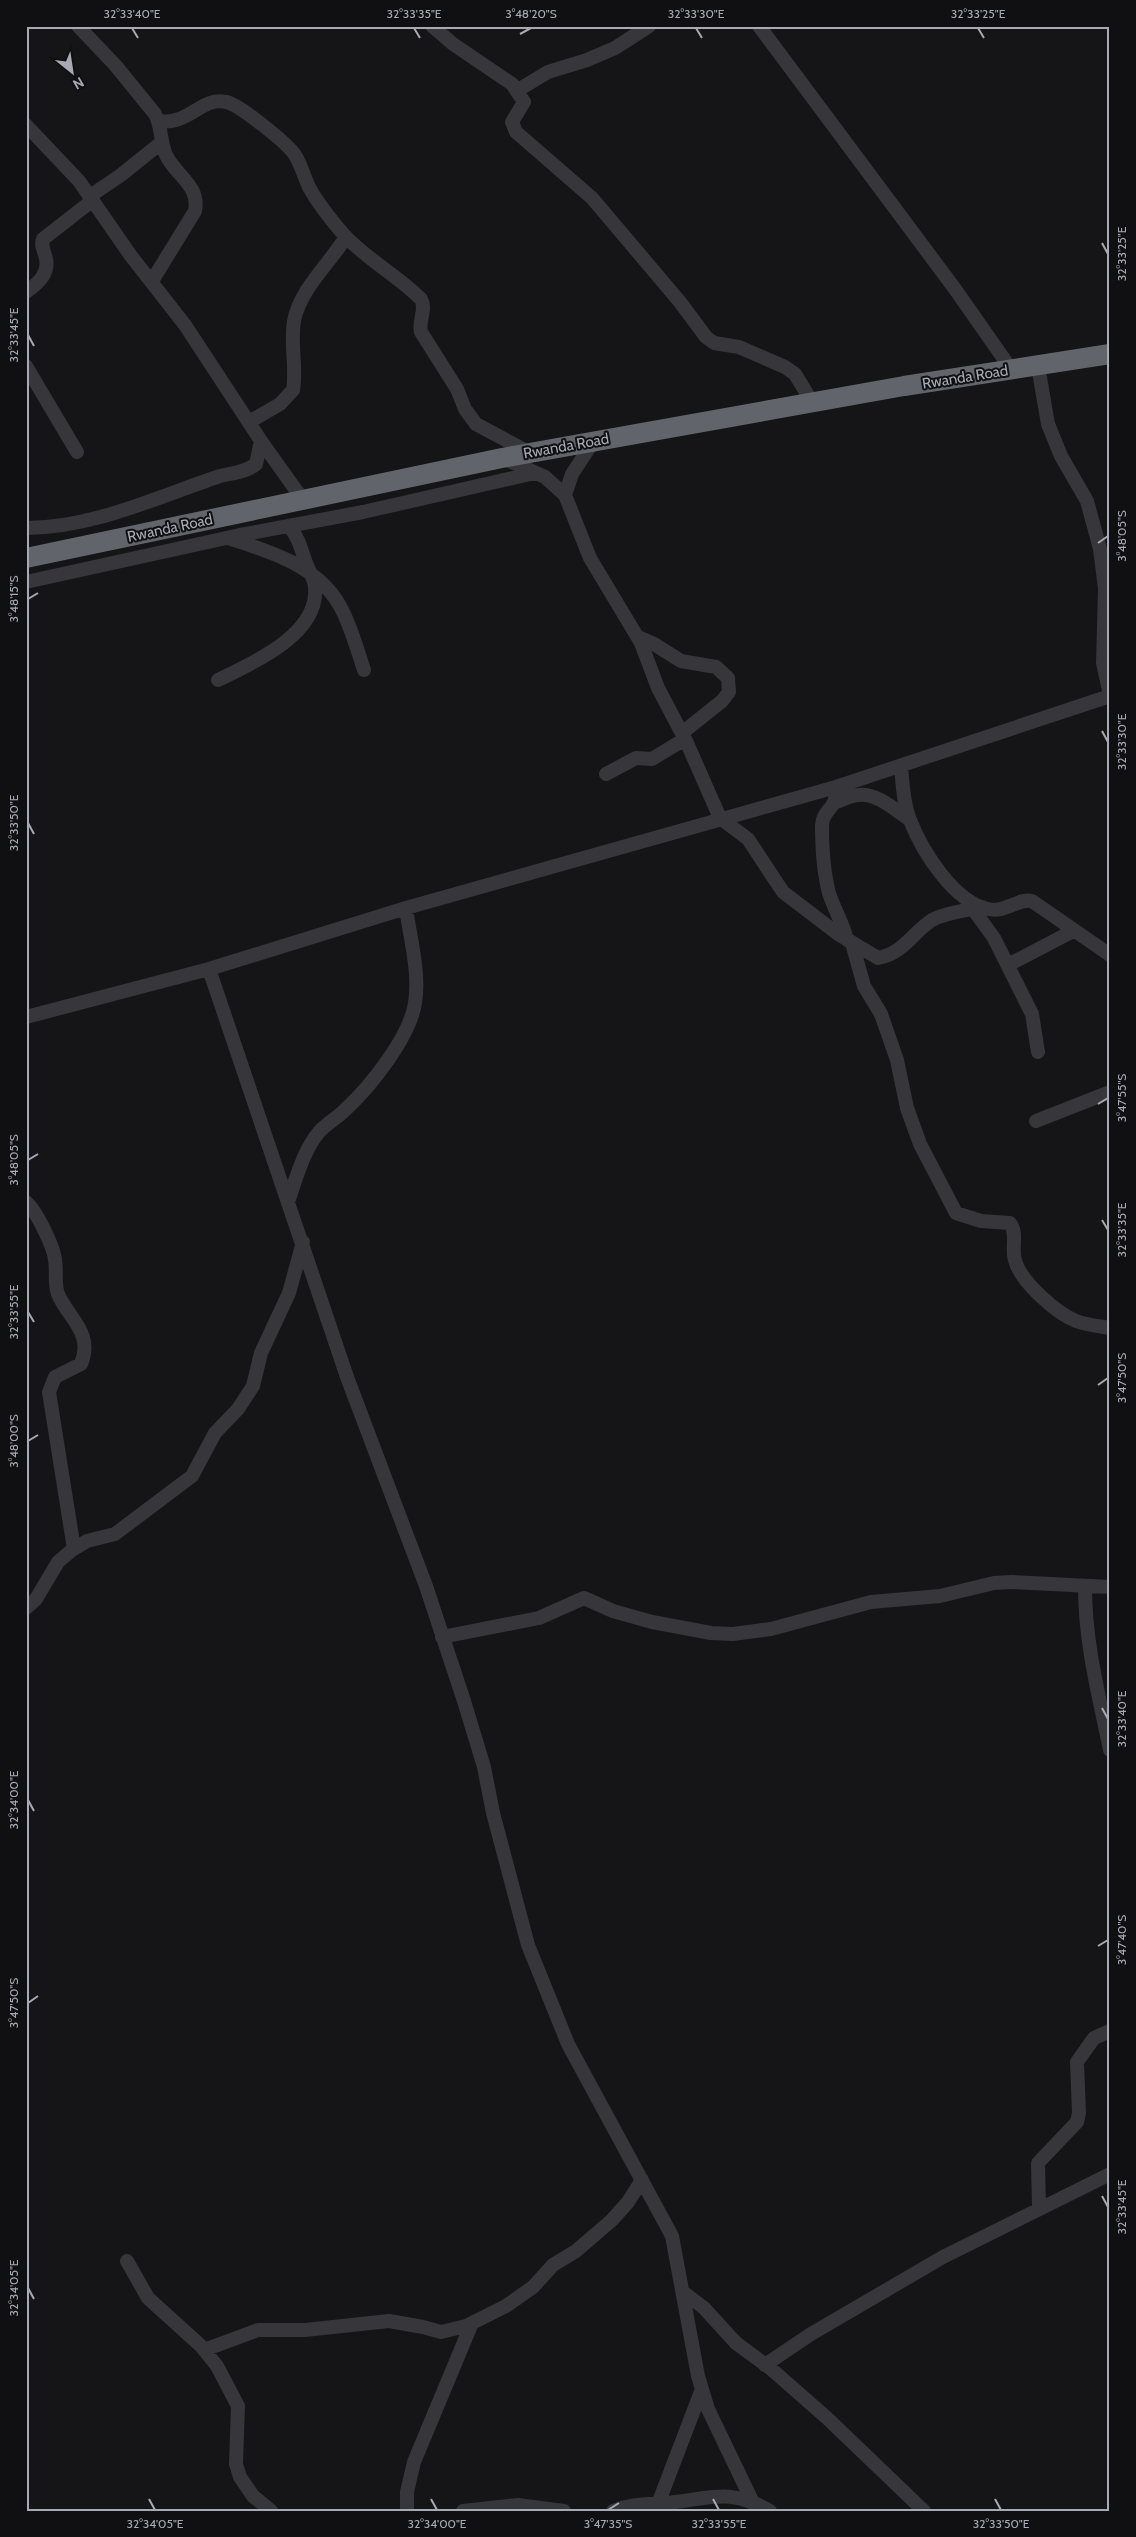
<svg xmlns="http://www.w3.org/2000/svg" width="1136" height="2537" viewBox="0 0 1136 2537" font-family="Cabin,sans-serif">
  <rect width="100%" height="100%" fill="#151416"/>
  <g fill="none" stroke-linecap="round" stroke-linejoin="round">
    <path stroke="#36363b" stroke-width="14" d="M78,26L116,66L155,114C162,127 160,142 166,155C176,176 200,185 195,211L152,281
      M432,26L453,44L512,84L524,102L512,122L516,132L592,198L680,302L706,337L714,343L739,347L785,367L795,374L812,402
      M759,26L955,289L1011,369
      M518,90L548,72L587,60L615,48L649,26
      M159,121C188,126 202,96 226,102C239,104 288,144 295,155C301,164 304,177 309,187C318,204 332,221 345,236C368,260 398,276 421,299C427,310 418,320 421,332L457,389L465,409L476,424L530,453
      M26,125L79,181L131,256L185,325L261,441L303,500
      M90,196L121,175L162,142
      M26,292C39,283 51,272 45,255C43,248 41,245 43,239L93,200
      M26,366L77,452
      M1038,366L1048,424L1061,456L1087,501L1100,549L1105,589L1103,663L1110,695
      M249,422L280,404L293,390C297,368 290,344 294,321C300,289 330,263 346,237
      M593,442L572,474L565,495L590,558L641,643L658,688L687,743L720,818L748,839L783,892L838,934L878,958C904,953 912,933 932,920C947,912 966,911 982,907
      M503,458L545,477L565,495
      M26,528C92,528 155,498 217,477C229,473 246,473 256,464L261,441
      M228,538C269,551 317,565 340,606C351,626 357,649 364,670
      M26,582L240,535L363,512L535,473
      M638,637L654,644L681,661L716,667L728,678L729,692L722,701L682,733
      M218,680C251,664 319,635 315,588C315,580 309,571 306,563C301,549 299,538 289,526
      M901,767C903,785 903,803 910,820C922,851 954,902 988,909C1006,913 1018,898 1032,901L1110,955
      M606,774L636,758L652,759L685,739
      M836,787C838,810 823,808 822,825C822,845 824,874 829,893C834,909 843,923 847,940
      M836,802C843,800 851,795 859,795C877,793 895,810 909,819
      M973,909L994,938L1032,1014L1038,1052
      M852,943L864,986L881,1014L897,1060L907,1108L920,1144L956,1213L981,1221L1010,1223C1018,1234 1011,1248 1015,1260C1020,1281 1056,1313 1076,1321C1087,1325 1098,1326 1110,1328
      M1008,965L1073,931
      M209,969L347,1377L426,1586L464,1701L484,1767L493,1813L528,1945L568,2044L672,2236L698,2376L708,2409L757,2511
      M26,1017L209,969L406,908L836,787L1110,696
      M1036,1121L1110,1092
      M26,1202C36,1210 54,1247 55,1260C57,1271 54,1283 58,1294C68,1318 94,1333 81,1364L55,1377L49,1392L74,1549
      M288,1202C296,1179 303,1151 319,1132C326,1124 337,1118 345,1110C370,1087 410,1037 415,1003C420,973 410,938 406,908
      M1085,1588C1085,1643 1099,1696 1110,1750
      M26,1608L36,1599L58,1562L72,1550L87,1541L115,1534L192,1476L215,1433L238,1409L253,1386L261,1353L289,1293L303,1242
      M442,1637L539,1618L584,1598L613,1611L652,1622L711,1633L733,1634L771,1629L871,1602L940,1596L994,1583L1011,1582L1110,1587
      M1039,2208L1038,2163L1077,2122L1079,2113L1077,2062L1094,2038L1110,2031
      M127,2261L148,2298L201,2346L217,2366L238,2406L236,2464L240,2477L253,2496L271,2511
      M683,2292L704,2308L736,2343L770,2368L827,2418L924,2511
      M204,2350L258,2330H305L389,2321L423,2327L441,2332L466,2326L506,2306L533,2287L553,2265L576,2251L612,2220L628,2202L642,2180
      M765,2365L811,2334L943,2257L1110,2174
      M658,2504L702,2389
      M407,2511V2492L414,2462L472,2323
      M463,2511L518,2505L564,2511
      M613,2511C632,2503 645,2505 666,2503C709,2499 729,2487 770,2511"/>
    <path stroke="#62646b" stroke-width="20" d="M26,558L502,458L904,386L1110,354"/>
  </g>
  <path fill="none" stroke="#a7aab5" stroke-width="2" d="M132,28L138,38M414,28L420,38M696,28L702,38M978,28L984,38M520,34L531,28M1102,243L1108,254M28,335L34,346M1098,543L1108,536M28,599L38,593M1102,731L1108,742M28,823L34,834M1098,1104L1108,1098M28,1160L38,1154M1102,1220L1108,1230M28,1312L34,1322M1098,1385L1108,1378M28,1441L38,1435M1102,1708L1108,1719M28,1800L34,1811M1098,1946L1108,1940M28,2003L38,1996M1102,2196L1108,2207M28,2288L34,2299M149,2499L155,2510M431,2499L437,2510M713,2499L719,2510M995,2499L1001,2510M608,2510L619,2503"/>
  <g text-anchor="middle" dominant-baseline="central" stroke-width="4" stroke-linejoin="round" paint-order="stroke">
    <g font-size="15" fill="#a7aab5" stroke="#100f11">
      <text transform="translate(965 377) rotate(-9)">Rwanda Road</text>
      <text transform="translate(566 446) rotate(-10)">Rwanda Road</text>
      <text transform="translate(170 528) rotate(-12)">Rwanda Road</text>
    </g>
  </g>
  <rect width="1136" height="2537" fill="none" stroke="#100f11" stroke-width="55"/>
  <g transform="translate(72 72) rotate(150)" stroke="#100f11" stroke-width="4" paint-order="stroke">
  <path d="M0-4L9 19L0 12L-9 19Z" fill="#a7aab5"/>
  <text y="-8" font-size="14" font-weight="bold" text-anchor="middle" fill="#a7aab5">N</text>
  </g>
  <rect x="28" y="28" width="1080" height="2482" fill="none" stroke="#a7aab5" stroke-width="2"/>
  <g font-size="12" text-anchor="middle" fill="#a7aab5">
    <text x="132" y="18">32°33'40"E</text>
    <text x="414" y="18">32°33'35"E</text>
    <text x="531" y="18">3°48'20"S</text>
    <text x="696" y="18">32°33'30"E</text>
    <text x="978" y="18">32°33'25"E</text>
    <text transform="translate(1122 254) rotate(-90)" y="4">32°33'25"E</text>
    <text transform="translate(14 335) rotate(-90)" y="4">32°33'45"E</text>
    <text transform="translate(1122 536) rotate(-90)" y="4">3°48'05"S</text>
    <text transform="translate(14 599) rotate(-90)" y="4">3°48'15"S</text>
    <text transform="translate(1122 742) rotate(-90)" y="4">32°33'30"E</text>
    <text transform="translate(14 823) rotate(-90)" y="4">32°33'50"E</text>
    <text transform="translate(1122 1098) rotate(-90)" y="4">3°47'55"S</text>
    <text transform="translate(14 1160) rotate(-90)" y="4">3°48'05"S</text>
    <text transform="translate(1122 1230) rotate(-90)" y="4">32°33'35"E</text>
    <text transform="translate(14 1312) rotate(-90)" y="4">32°33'55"E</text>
    <text transform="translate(1122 1378) rotate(-90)" y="4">3°47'50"S</text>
    <text transform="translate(14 1441) rotate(-90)" y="4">3°48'00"S</text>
    <text transform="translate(1122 1719) rotate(-90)" y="4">32°33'40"E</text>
    <text transform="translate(14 1800) rotate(-90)" y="4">32°34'00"E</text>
    <text transform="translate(1122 1940) rotate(-90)" y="4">3°47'40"S</text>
    <text transform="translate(14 2003) rotate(-90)" y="4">3°47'50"S</text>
    <text transform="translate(1122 2207) rotate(-90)" y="4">32°33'45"E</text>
    <text transform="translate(14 2288) rotate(-90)" y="4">32°34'05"E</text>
    <text x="155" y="2528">32°34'05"E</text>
    <text x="437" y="2528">32°34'00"E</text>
    <text x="608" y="2528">3°47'35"S</text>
    <text x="719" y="2528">32°33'55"E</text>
    <text x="1001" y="2528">32°33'50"E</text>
  </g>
</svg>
